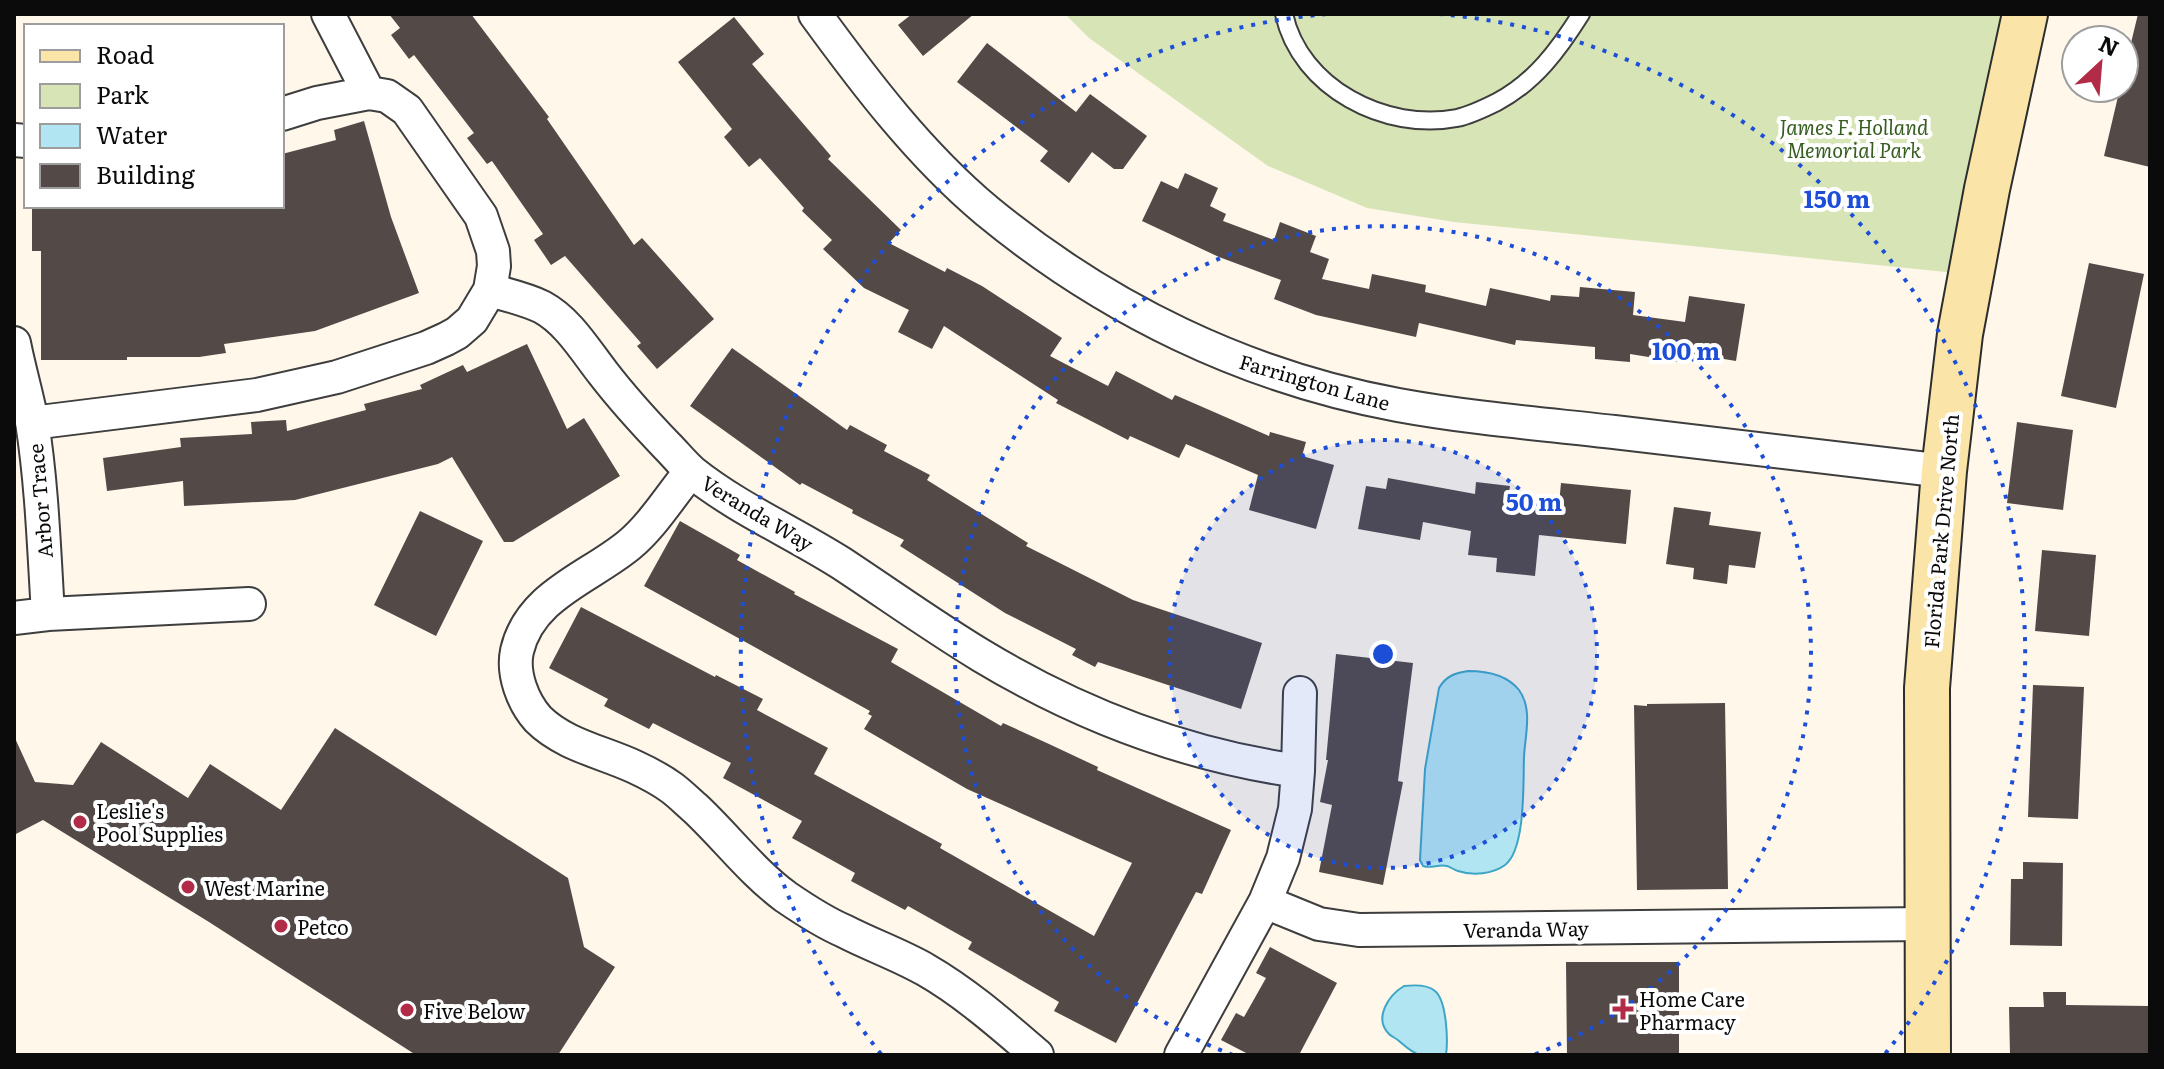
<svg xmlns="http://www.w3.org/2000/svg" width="2164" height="1069" viewBox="0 0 2164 1069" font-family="Literata,serif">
  <rect width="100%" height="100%" fill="#fef7ea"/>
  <path fill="#d7e5b6" d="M1065,14H2011L1956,273L1454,222L1367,208L1268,166L1089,38Z"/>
  <path fill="#b2e5f2" stroke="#3da5c5" stroke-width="2" d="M1468,671C1486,671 1507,675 1519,690C1533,709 1525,736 1524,757C1523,782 1526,849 1505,865C1493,874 1473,876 1458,871C1454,870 1451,867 1447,866C1438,864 1431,869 1423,866L1420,860L1425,769L1439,688C1446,676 1455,673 1468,671Z
    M1404,986C1413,985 1427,984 1435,991C1447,1001 1448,1041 1446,1055C1438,1055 1428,1057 1420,1055C1412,1053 1405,1046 1399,1041C1396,1038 1392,1037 1389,1034C1373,1018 1389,995 1404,986Z"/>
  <path fill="#534a48" d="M389,14H471L549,117L547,119L634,245L642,238L714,319L657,369L637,346L641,343L565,256L551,265L534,240L543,234L492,161L487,164L467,138L474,133L414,55L409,59L391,35L400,28Z
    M912,14H974L923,56L898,25Z
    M2138,14H2150V167L2104,156L2120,88H2124V72Z
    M734,17L764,54L752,64L831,156L828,159L901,230L889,243L945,272L947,268L982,286L1062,338L1050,356L1108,386L1116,371L1172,400L1175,395L1269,436L1270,432L1306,442L1302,456L1334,465L1316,529L1249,510L1258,475L1186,444L1179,458L1130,436L1128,440L1056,403L1058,400L944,326L932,349L898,332L909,310L864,288L823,249L832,240L802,211L804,208L760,158L749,167L724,137L732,129L678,62Z
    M987,43L1076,112L1090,94L1147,136L1123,169H1114L1092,152L1069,183L1040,161L1048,151L957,82Z
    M364,121L391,217L419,293L315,331L224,344L226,353L199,357H127V360H41V251H32V206H282V154L336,140L334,130Z
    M1185,173L1218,188L1210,206L1226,214L1223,221L1274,240L1280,222L1316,236L1310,252L1329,259L1322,279L1369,289L1372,274L1426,285L1425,292L1486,306L1490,288L1550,301L1551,295L1579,297L1580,287L1635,292L1633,315L1685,322L1689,296L1745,304L1736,361L1687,353L1686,363L1630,354V362L1595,359V347L1516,340L1515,345L1419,323L1416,337L1316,315L1274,299L1281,280L1219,257L1142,221L1161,181L1178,189Z
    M2089,263L2144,274L2116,408L2061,396Z
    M527,344L567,429L584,418L620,476L513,542H504L452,457L438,464L295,500L184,506L183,481L107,491L103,458L181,447L180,438L252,434L251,422L286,420L287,431L366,410L364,404L422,389L420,385L463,365L467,372Z
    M732,348L847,430L850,425L887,445L884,451L930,475L927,480L1028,543L1026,546L1133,600L1262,643L1241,709L1098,662L1095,667L1072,655L1076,649L1005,613L900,546L904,540L852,513L853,510L802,483L800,485L690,406Z
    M2017,422L2073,430L2063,510L2007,503Z
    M1388,478L1475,494L1476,482L1510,486L1508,498L1559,504L1561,483L1631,490L1626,544L1539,535L1535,576L1496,572L1497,558L1468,555L1471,531L1423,522L1420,540L1358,529L1366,486L1386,489Z
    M1674,507L1711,512L1709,525L1761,532L1755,568L1729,565L1727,584L1693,579L1694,568L1666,564Z
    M420,511L483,541L436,636L374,605Z
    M680,521L740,555L737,560L795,592L794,594L898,649L891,662L1001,726L1003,723L1049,744L1098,767L1097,770L1231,830L1202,894L1196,892L1116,1043L1054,1011L1059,1002L968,949L972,942L908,906L905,910L851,881L855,873L792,838L802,821L723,778L731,763L653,723L649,729L604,706L608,699L549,668L581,607L715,677L716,675L763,699L757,710L828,748L814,774L942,844L940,848L1094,936L1132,863L967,789L864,729L872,716L868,714L870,711L644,586Z
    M2042,550L2096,555L2089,636L2035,631Z
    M1336,654L1413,663L1398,781L1403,782L1383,885L1319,872L1332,805L1320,802L1328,760H1326Z
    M2033,685L2084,687L2078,819L2028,817Z
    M1725,703L1728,889L1637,890L1634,705L1647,706V704Z
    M335,728L568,878L584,947L615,967L558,1055H416L209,922L43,820L14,835V736L35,782L73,785L101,742L188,798L210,764L281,810Z
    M2023,862L2063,863L2062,946L2010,945L2011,879H2023Z
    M1270,947L1337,983L1299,1055H1250L1221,1040L1236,1013L1244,1017L1266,978L1256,973Z
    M1566,962H1679V1055H1567Z
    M2043,992H2066V1005L2150,1006V1055H2010L2009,1007H2044Z"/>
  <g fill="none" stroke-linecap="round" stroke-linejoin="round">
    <g stroke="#3e3e3e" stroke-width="20">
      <path id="lane" d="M1284,14C1300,88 1386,132 1457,118C1471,115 1485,108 1497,102C1535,82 1559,49 1581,14"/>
    </g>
    <g stroke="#3e3e3e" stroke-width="36">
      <path id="street" d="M328,14L369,93L387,96L407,110L481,216L493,251L494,266L490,290C507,295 526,299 542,307C568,321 585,350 603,373C623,399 644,422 667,446C675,454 683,464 692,472C737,508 792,532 841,563C888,594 934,627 982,656C1080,715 1185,755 1298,771L1295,809L1283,858L1265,902L1319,924L1359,930L1927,924
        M815,14C866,84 920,155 987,211C1106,309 1246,377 1398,405C1469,418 1542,424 1614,432C1724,445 1834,458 1944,471
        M282,114L317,103L369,93
        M14,140L26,141
        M14,343C19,369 27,395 32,422C42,485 44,550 48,614
        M32,423L257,395L337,377L426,348L446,339L457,333L472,320L490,290
        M691,471C671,495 653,525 629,545C589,578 530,595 517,651C512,674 523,702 538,719C564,745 603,752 635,767C648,773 661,780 672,788C680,794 688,802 695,808C726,837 752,872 786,897C805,910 823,922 844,931C871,945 900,955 926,970C966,993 1002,1025 1037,1055
        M14,618L48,614L249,604
        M1298,771L1300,693
        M1181,1055L1265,902"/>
    </g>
    <g stroke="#2d2d2d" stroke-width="48">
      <path id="secondary" d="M1928,1055L1927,688L1944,471L1960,334L1987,189L2025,14"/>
    </g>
    <use href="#lane" stroke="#fff" stroke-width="16"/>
    <use href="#street" stroke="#fff" stroke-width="32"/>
    <use href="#secondary" stroke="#fae4a8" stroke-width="44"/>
  </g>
  <circle cx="1383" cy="654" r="214" fill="#1d4ed8" fill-opacity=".12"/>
  <g fill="none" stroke="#1d4ed8" stroke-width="4" stroke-dasharray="4 8">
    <circle cx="1383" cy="654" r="214"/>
    <path d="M1233 1055A428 428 0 1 1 1533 1055"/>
    <path d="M881 1054A642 642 0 0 1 1327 14M1439 14A642 642 0 0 1 1885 1054"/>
  </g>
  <g fill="#b22c48" stroke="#fff" stroke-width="3">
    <circle cx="80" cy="822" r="8"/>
    <circle cx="188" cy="887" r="8"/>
    <circle cx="281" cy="926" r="8"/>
    <path d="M1619 997h8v8h8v8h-8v8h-8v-8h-8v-8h8z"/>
    <circle cx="407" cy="1010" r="8"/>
  </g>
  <g text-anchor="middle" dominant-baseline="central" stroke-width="8" stroke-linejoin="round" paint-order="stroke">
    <g font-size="20" font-style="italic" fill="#375e20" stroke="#fff">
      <text x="1854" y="126">James F. Holland<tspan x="1854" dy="23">Memorial Park</tspan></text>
    </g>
    <g font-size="20" fill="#0b0b0b" stroke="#fff">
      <text transform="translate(1315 381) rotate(16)">Farrington Lane</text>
      <text transform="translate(39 501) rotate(-95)">Arbor Trace</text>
      <text transform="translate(758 512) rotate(31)">Veranda Way</text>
      <text transform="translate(1940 531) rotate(-85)">Florida Park Drive North</text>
      <text transform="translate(1526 928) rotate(-1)">Veranda Way</text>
    </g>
    <g font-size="20" fill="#0b0b0b" stroke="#fff" text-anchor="start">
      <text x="96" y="810">Leslie's<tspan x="96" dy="23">Pool Supplies</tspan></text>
      <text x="204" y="887">West Marine</text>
      <text x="297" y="926">Petco</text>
      <text x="1639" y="998">Home Care<tspan x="1639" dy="23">Pharmacy</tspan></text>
      <text x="423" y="1010">Five Below</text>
    </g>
  </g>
  <circle cx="1383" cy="654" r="12" fill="#1d4ed8" stroke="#fff" stroke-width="4"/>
  <g font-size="24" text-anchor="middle" font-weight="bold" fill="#1d4ed8" stroke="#fff" stroke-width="8" stroke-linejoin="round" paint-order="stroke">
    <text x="1837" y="208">150 m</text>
    <text x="1686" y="360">100 m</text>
    <text x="1534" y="511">50 m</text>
  </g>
  <rect width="2164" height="1069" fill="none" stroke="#0b0b0b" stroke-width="32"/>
  <rect x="24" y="24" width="260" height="184" fill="#ffffff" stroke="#9d9d9d" stroke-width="2"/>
  <rect x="40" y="50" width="40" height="12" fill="#fae4a8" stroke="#9d9d9d" stroke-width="2"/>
  <text x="96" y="64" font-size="24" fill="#0b0b0b">Road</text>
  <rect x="40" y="84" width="40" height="24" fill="#d7e5b6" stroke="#9d9d9d" stroke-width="2"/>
  <text x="96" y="104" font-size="24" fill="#0b0b0b">Park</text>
  <rect x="40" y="124" width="40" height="24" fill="#b2e5f2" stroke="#9d9d9d" stroke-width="2"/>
  <text x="96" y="144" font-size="24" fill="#0b0b0b">Water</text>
  <rect x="40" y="164" width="40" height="24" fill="#534a48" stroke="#9d9d9d" stroke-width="2"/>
  <text x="96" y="184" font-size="24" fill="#0b0b0b">Building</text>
  <g transform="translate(2100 64) rotate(26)"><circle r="38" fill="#ffffff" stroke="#9d9d9d" stroke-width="2"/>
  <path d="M0-6L14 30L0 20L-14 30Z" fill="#b22c48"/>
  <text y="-12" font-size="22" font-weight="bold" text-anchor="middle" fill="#0b0b0b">N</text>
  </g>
</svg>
